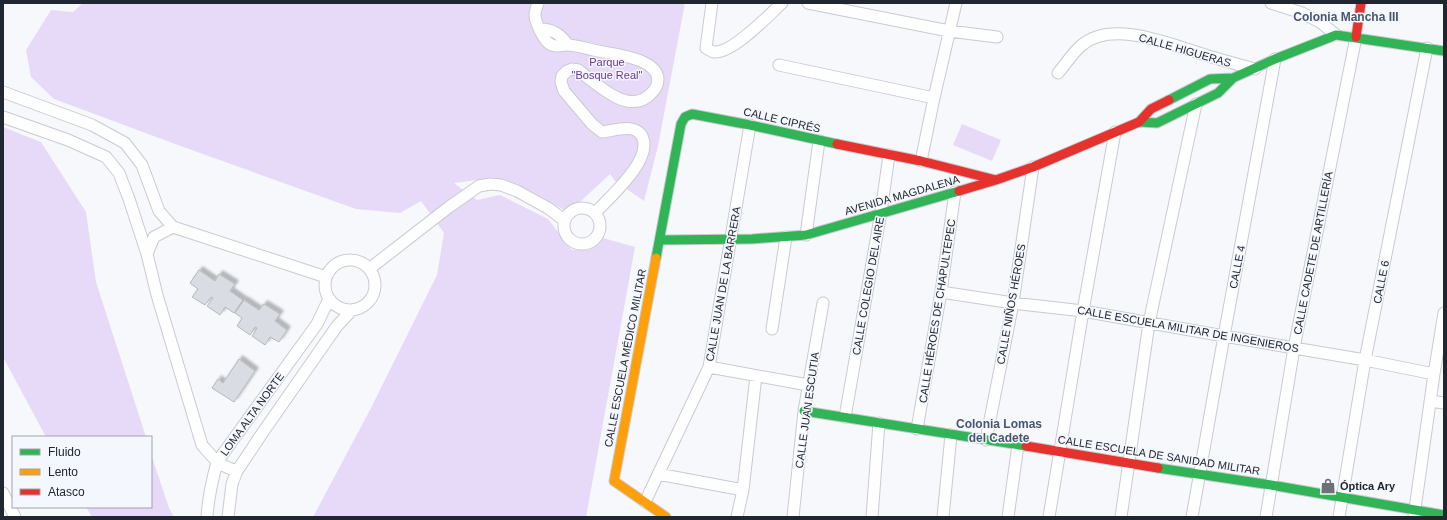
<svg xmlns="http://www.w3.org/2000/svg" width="1447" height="520" viewBox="0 0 1447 520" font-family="Helvetica,sans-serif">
  <defs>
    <filter id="shadow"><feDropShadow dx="3.5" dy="-3.5" stdDeviation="1" flood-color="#0004"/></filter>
  </defs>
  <rect width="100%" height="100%" fill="#f6f8fb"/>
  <path fill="#e7daf8" d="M83,3H685L658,146L644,201L615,181L610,174L581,201L564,210L531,191L485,179L454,183L477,200L500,195L548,219L572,250H590L603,238L635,247L586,517H313L371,408L437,275L444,233L421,201L400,213L356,209L186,148L54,99L31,77L26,50L51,10L73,12Z
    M962,124L1001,140L992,161L953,145Z
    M3,127L41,142L86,212L96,282L146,437H46L3,357Z
    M151,454L169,508L174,517H92L86,507H151Z"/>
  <path fill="#dadce3" stroke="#b6b8be" filter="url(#shadow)" d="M199,270L215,281L219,274L235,284L230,291L243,300L234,313L225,307L220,315L207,306L213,298L211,297L205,305L192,297L198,289L190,283Z
    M244,300L259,310L264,304L280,314L275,321L287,330L279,342L270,337L265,345L252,336L257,328L255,327L250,335L237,326L242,318L235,313Z
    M239,359L255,371L234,402L212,388L218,379L223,383Z"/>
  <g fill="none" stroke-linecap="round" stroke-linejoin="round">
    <g stroke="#c8cbd2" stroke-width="13">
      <path id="street" d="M538,3C537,6 535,11 535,15C535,22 544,41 550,44C556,48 561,45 567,45C577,45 588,49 598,51C614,54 665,59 657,85C655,90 651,94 647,97C625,113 596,83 578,70L572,69L567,71L562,76L561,82L564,91L592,124L602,132C611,131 623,127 632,129C637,130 642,134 643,139C651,161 610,197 595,213
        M712,3L706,48C708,49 712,52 714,52C732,54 769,15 782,3
        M808,3L949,31L997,37
        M1271,3L1302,13L1320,22L1336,35
        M540,29C553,29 560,34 568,45
        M779,65L934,98
        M1058,73C1066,64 1073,52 1082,45C1111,20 1167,43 1199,53C1217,59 1236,64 1255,69
        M3,92L92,125L125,143L142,165L159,211L173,227
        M3,117L68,140L106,157L119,173L129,199L147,254L157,295L202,445C215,460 218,465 237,471
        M921,161L934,98L956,3
        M564 226a18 18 0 1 1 36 0a18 18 0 1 1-36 0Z
        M173,227L326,277
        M806,235L819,141
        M147,254L154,237L173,227
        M325 285a25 25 0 1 1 50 0a25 25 0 1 1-50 0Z
        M369,269L449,207L479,186L490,184L501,185L517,191L548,208L564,220
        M941,292L1013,303L1083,311L1224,336L1365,360L1434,374
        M772,329L786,237
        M709,367L808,385
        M1430,401L1444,403
        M845,417L881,212L889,155
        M917,429L941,292L955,192
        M986,440L1013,303L1033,167
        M658,474L743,490
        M3,493L15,517
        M645,502L709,367L750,125
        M1414,516L1434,374L1444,313
        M207,517C208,498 212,481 217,462L317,324L329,299
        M228,517L232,484L237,471L263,432L337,326L352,310
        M737,517L743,490L756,376
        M793,517L804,411L823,303
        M872,517L879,423
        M943,517L951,435
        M1008,517L1018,445
        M1049,517L1083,311L1115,132
        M1121,517L1149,323L1196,104
        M1192,517L1224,336L1275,59
        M1266,517L1294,348L1356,37
        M1339,517L1365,360L1427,48"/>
    </g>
    <g stroke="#c8cbd2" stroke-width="11">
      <path id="fast" d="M1169,100L1210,79L1233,78
        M1139,122L1157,123L1218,93L1233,78L1275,59L1336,35L1444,51
        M660,240L752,239L806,235L959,191
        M656,258L681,124L685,117L692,114L750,125L837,144
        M804,411L1026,446
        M1158,468L1271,485L1444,515"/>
    </g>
    <g stroke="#c8cbd2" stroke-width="11">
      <path id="slow" d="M656,258L614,481L666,517"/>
    </g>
    <g stroke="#c8cbd2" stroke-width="11">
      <path id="jam" d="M1356,37L1361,3
        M837,144L921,161L996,180
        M959,191L996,180L1033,167L1139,122L1151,109L1169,100
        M1026,446L1158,468"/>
    </g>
    <use href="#street" stroke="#fefefe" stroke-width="11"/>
    <use href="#fast" stroke="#30b455" stroke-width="9"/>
    <use href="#slow" stroke="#ff9f0a" stroke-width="9"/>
    <use href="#jam" stroke="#e5322d" stroke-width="9"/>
  </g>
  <defs>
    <g id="shop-bare" transform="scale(1.2)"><path d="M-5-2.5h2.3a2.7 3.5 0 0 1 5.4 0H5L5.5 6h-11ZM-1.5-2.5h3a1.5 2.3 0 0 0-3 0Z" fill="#6c7078" stroke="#f4f7fd" stroke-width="2.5" paint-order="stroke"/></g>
  </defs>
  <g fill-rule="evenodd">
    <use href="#shop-bare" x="1328" y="486"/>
  </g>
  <g text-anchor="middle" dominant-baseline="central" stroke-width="3" stroke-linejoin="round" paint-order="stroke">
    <g font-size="11" fill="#212731" stroke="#f4f7fd">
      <text transform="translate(1185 50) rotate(16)">CALLE HIGUERAS</text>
      <text transform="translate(782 120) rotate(13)">CALLE CIPRÉS</text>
      <text transform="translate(902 195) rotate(-16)">AVENIDA MAGDALENA</text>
      <text transform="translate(1313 253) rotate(-79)">CALLE CADETE DE ARTILLERÍA</text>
      <text transform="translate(1237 267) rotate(-79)">CALLE 4</text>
      <text transform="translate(1381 282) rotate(-79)">CALLE 6</text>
      <text transform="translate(723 284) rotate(-80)">CALLE JUAN DE LA BARRERA</text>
      <text transform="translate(868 286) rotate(-80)">CALLE COLEGIO DEL AIRE</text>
      <text transform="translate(1011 304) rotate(-80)">CALLE NIÑOS HÉROES</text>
      <text transform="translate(937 311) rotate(-81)">CALLE HÉROES DE CHAPULTEPEC</text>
      <text transform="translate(1188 329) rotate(10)">CALLE ESCUELA MILITAR DE INGENIEROS</text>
      <text transform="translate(625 358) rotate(-79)">CALLE ESCUELA MÉDICO MILITAR</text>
      <text transform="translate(807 410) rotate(-82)">CALLE JUAN ESCUTIA</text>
      <text transform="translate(252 414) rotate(-54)">LOMA ALTA NORTE</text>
      <text transform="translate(1159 455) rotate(9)">CALLE ESCUELA DE SANIDAD MILITAR</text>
    </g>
    <g font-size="11" fill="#6c3599" stroke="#f4f7fd">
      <text x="607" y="62">Parque<tspan x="607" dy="13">"Bosque Real"</tspan></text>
    </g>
    <g font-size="11" font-weight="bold" fill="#212731" stroke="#f4f7fd" text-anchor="start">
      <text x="1340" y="486">Óptica Ary</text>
    </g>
    <g font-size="12" font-weight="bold" fill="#48566d" stroke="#f4f7fd">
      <text x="1346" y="17">Colonia Mancha III</text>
      <text x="999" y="424">Colonia Lomas<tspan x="999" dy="14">del Cadete</tspan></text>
    </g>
  </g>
  <rect width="1447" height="520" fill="none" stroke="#212731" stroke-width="8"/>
  <rect x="12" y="436" width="140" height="72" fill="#f4f7fd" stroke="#a0a4ab"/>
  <rect x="20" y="449" width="20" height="6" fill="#30b455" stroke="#a0a4ab"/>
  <text x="48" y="456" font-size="12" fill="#212731">Fluido</text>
  <rect x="20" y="469" width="20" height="6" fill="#ff9f0a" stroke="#a0a4ab"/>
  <text x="48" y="476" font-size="12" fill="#212731">Lento</text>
  <rect x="20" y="489" width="20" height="6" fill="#e5322d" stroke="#a0a4ab"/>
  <text x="48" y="496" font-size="12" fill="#212731">Atasco</text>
</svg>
